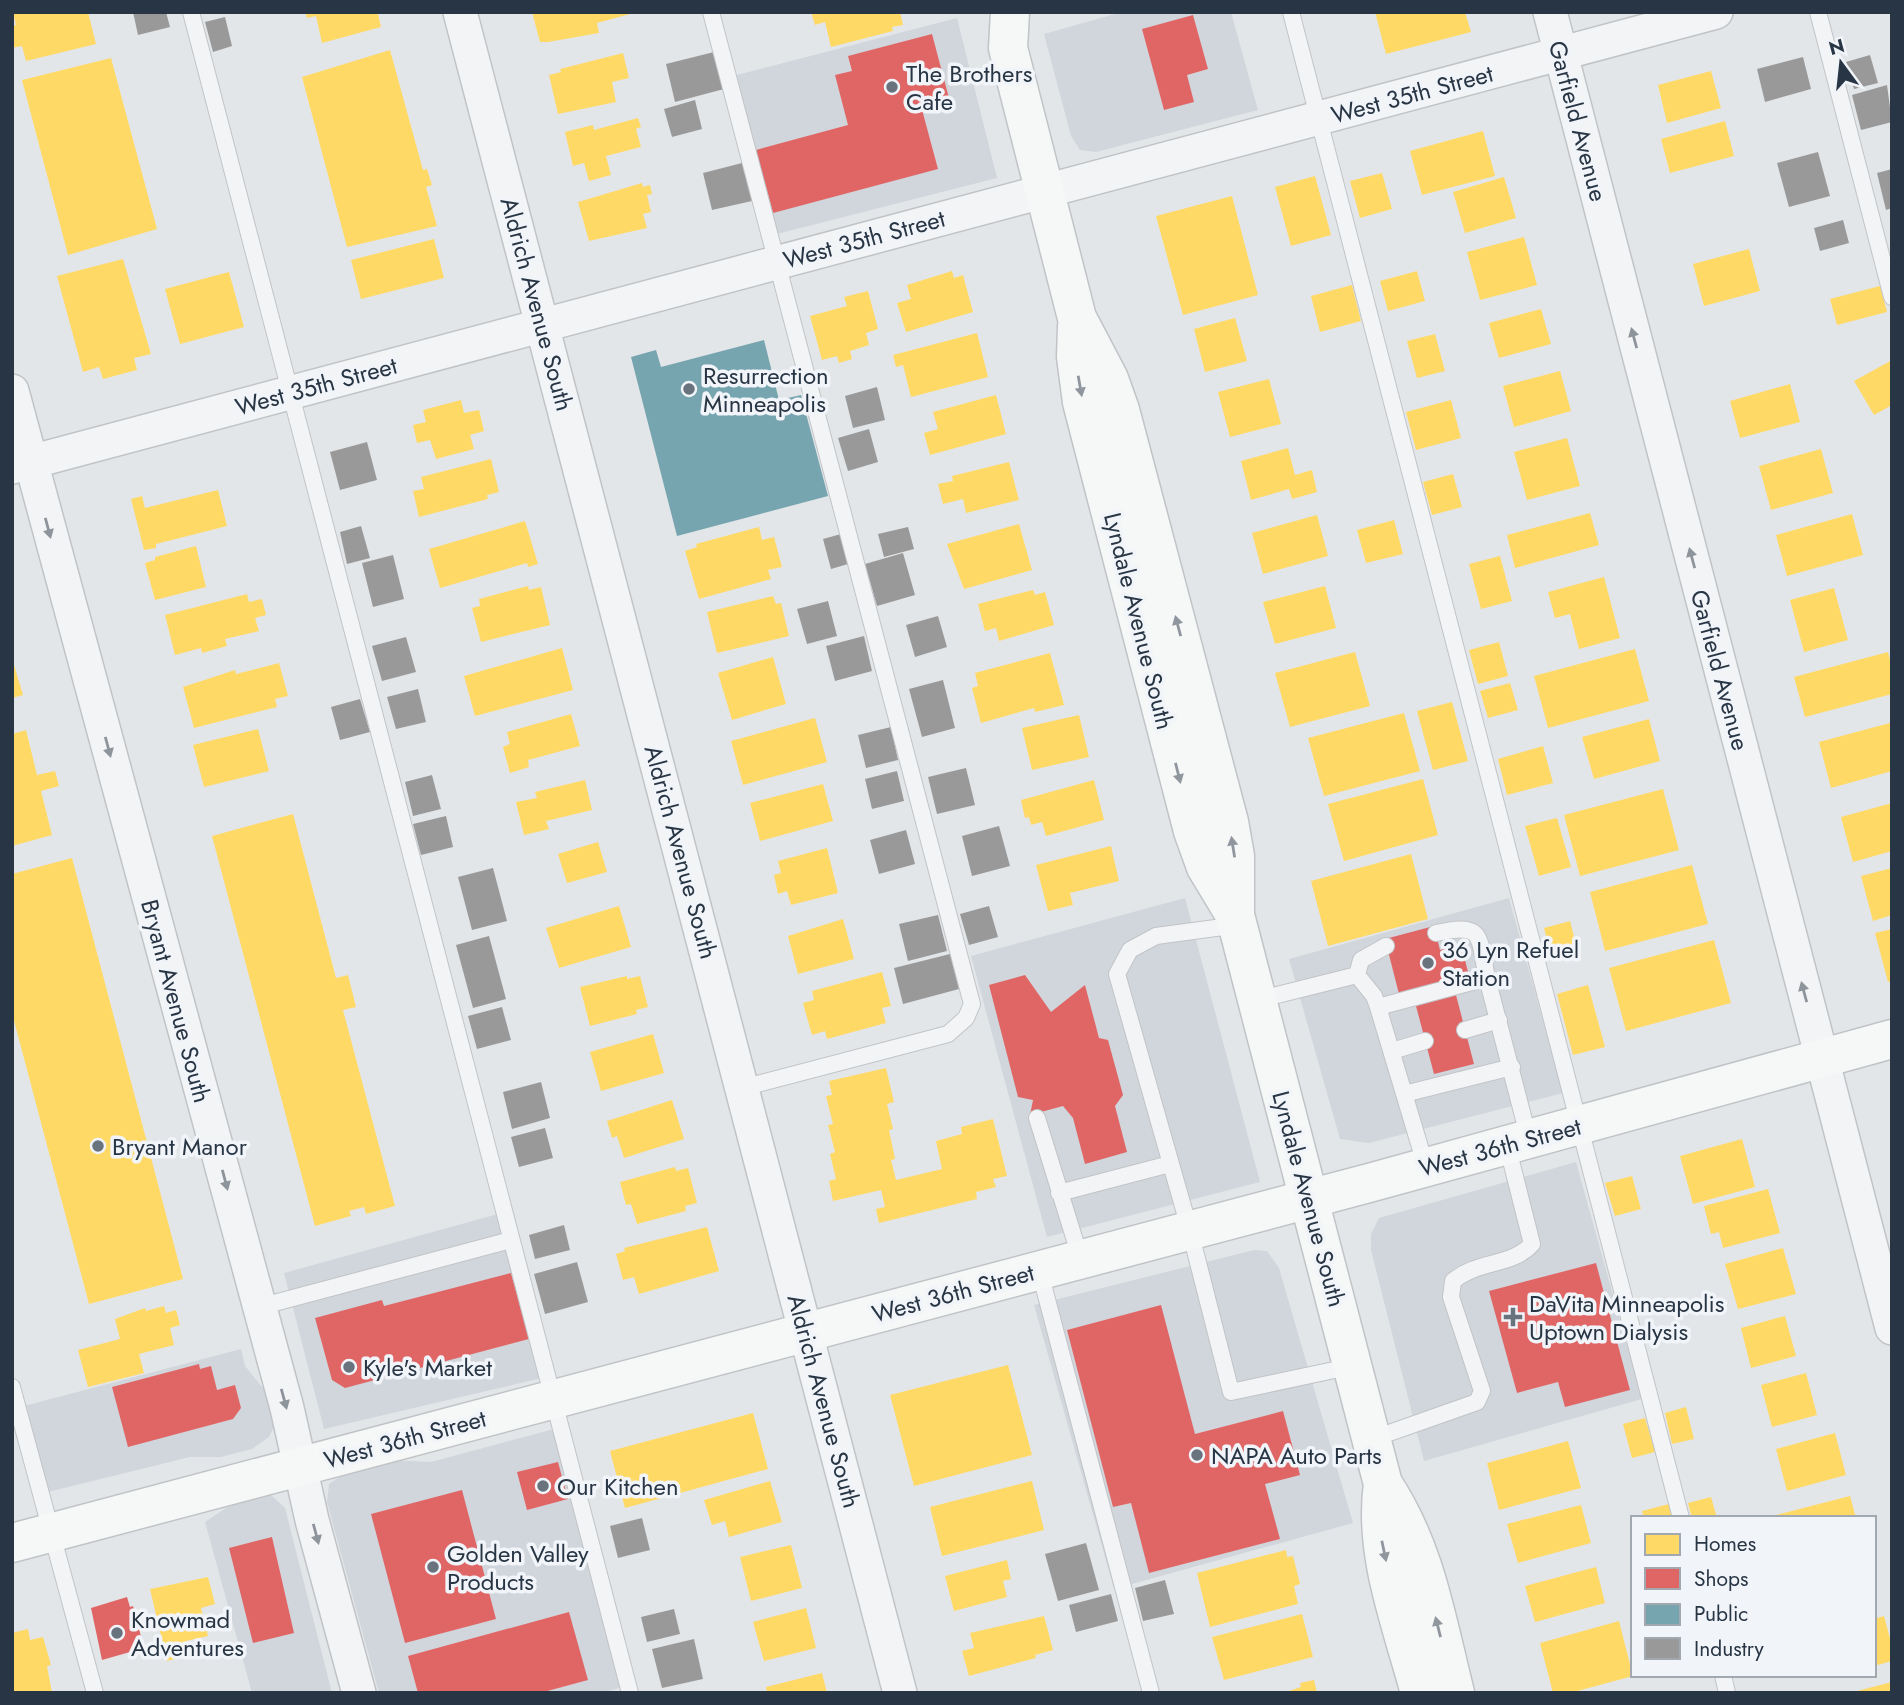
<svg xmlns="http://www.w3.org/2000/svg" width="1904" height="1705" viewBox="0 0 1904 1705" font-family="Jost,sans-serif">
  <rect width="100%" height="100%" fill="#e3e6e9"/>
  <path fill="#d1d6dc" d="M1122,12H1231L1258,110L1096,152L1080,150L1071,136L1044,34Z
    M957,18L997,178L777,234L733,76Z
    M1185,898L1260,1182L1047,1237L971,956Z
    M1509,898L1563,1093L1369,1143L1340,1139L1289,959Z
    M1576,1162L1642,1399L1424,1461L1371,1250V1234L1379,1218Z
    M498,1214L542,1378L324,1429L284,1273Z
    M1254,1250L1267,1251L1279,1268L1353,1523L1114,1589L1034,1305Z
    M241,1349L245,1366L268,1394L276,1422L269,1437L252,1449L221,1457H190L48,1492L24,1406Z
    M554,1429L623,1687L601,1693H379L327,1502L329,1484L344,1474L390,1460L431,1462Z
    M247,1494L271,1495L285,1508L332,1693H252L205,1522Z"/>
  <path fill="#ffd966" d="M13,12H88L96,44L26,61L22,46L12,48V26L16,25Z
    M305,12H383V13L378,14L381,27L322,43L316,16L307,18Z
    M532,12H634V13L597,23L599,33L548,42H540Z
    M811,12H900L903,25L892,27L893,31L831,47L825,22L815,25Z
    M1375,12H1465L1471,32L1386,54Z
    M390,50L423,170L427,169L432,185L426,187L437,226L347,247L302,77Z
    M623,53L629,78L612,82L616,102L558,114L549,75L561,72L560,69Z
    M111,58L157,229L68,255L22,80Z
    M1711,71L1721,108L1667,123L1658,85Z
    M638,118L641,127L636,129L641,147L606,156L611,175L589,181L584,163L573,166L565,132L593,125L594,130Z
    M1725,121L1734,156L1670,173L1661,139Z
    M1483,131L1495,176L1422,195L1410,151Z
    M1382,173L1392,209L1360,218L1350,181Z
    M1315,176L1331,235L1291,246L1275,187Z
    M1504,177L1516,218L1465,233L1453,192Z
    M642,183L643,187L650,185L652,194L647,195L651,212L643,214L647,228L589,241L578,202Z
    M1232,196L1258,295L1183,315L1156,216Z
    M1524,237L1537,285L1480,300L1467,252Z
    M434,239L444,278L361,299L351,260Z
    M1749,249L1760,291L1704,306L1693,264Z
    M123,259L151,354L134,358L137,370L103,379L99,367L83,372L57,276Z
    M952,271L954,278L963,275L973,312L906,332L897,303L911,299L907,285Z
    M1417,271L1425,301L1388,311L1380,281Z
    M229,272L244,327L180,344L165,289Z
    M1352,285L1361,321L1320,332L1311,296Z
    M1880,286L1887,312L1837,325L1830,299Z
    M868,291L878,329L866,333L869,345L850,351L852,359L839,363L837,356L822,360L810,316L847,306L844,297Z
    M1541,309L1551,344L1499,358L1489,323Z
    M1235,318L1247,361L1205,372L1194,329Z
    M977,333L988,377L911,397L903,365L896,367L893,355Z
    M1435,334L1445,371L1417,378L1407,341Z
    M1892,360V405L1874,415L1854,381Z
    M1560,371L1571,411L1514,427L1503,386Z
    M1269,379L1281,424L1230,437L1218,392Z
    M1790,384L1800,422L1740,438L1730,401Z
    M996,395L1006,434L930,455L924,433L938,429L933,412Z
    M461,400L464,413L479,410L484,431L470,435L474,449L436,459L430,440L417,443L413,425L426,422L423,410Z
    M1451,400L1461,438L1416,450L1406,412Z
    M1567,438L1580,486L1527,500L1514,452Z
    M1288,448L1295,475L1312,470L1317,492L1292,499L1289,489L1251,500L1241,461Z
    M1821,449L1833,493L1771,510L1759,466Z
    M491,459L499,492L487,495L488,499L419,517L413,491L424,489L421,477Z
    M1009,462L1019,500L966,513L963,499L943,504L938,484L953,481L952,476Z
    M1453,474L1462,507L1432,515L1423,482Z
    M218,490L227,526L156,544V548L144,550L131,499L142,496L145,508Z
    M1590,513L1599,545L1515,568L1507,535Z
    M1852,514L1863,555L1787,576L1776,535Z
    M1317,515L1328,556L1263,574L1252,533Z
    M1394,520L1403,554L1366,563L1357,530Z
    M525,521L538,564L528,567L527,563L440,588L429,549Z
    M1019,524L1032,570L964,589L947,544Z
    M759,527L762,540L774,537L782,567L768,570L771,579L699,599L685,551L697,547L696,544Z
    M196,546L206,587L155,600L145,563L155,560V557Z
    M1500,556L1512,601L1481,609L1469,564Z
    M1604,577L1620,638L1579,649L1570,614L1555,618L1548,592Z
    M528,586L529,590L541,587L550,625L481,642L472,608L480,606L479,599Z
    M1325,586L1336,628L1275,644L1263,602Z
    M1834,588L1848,640L1804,652L1790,600Z
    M1033,590L1035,595L1045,592L1054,625L999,641L996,628L985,631L978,604Z
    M247,594L249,602L262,599L266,615L255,618L259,631L225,639L227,646L202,653L201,648L175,655L165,615Z
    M773,596L776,604L781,603L789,636L717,653L707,612Z
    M1499,642L1508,676L1478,684L1469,650Z
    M562,648L573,690L475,716L464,676Z
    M1635,649L1649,701L1548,728L1534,676Z
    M1355,652L1370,706L1290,727L1275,673Z
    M1888,652L1892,668V694L1805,717L1794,677Z
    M1050,653L1064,705L1035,712L1034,708L981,723L972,688L978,686L975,673Z
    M773,657L786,704L732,720L718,673Z
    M12,658L23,695L12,698Z
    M279,663L288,696L275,699L277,707L194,728L183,687L235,670L236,674Z
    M1510,683L1518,710L1488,718L1480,691Z
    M1452,702L1468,761L1433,770L1417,711Z
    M1404,713L1420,771L1324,796L1308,738Z
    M571,714L580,746L528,760L529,767L510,773L503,747L510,744L507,732Z
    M1079,715L1089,757L1032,770L1022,728Z
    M815,718L827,762L743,785L731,741Z
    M1649,719L1660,761L1594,779L1582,737Z
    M1890,723L1892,771L1831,788L1819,742Z
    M258,729L269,771L204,787L193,745Z
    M26,730L37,775L55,771L59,786L41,791L52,835L12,846V734Z
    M1543,746L1553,783L1507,795L1498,759Z
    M1423,779L1438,835L1344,861L1328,804Z
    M585,780L592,810L546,821L549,829L524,835L516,802L537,798L535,792Z
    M1094,780L1104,820L1046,836L1042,822L1031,825L1029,817L1025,818L1021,800Z
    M823,784L833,821L760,841L750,803Z
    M1663,789L1679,850L1580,876L1564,815Z
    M1892,803V851L1853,862L1841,817Z
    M293,814L336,978L348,975L356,1007L343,1010L395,1206L366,1214L364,1207L349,1211L351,1216L315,1226L212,836Z
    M1557,818L1571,867L1539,876L1525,826Z
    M598,842L607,872L567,883L558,854Z
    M1111,846L1119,881L1070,893L1073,905L1048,911L1036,865Z
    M827,848L838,893L791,905L787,891L778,894L774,875L781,873L778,861Z
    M1411,854L1428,919L1328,946L1311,881Z
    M72,858L183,1279L89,1304L12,1013V874Z
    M1692,865L1708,924L1605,951L1590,892Z
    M1892,868V915L1873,921L1861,876Z
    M619,906L631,947L559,968L546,928Z
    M843,919L854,959L798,974L788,936Z
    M1570,921L1578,952L1552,959L1544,928Z
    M1892,929V981L1888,982L1875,933Z
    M1714,940L1731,1003L1626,1031L1609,968Z
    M882,972L891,1006L882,1008L886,1023L827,1039L825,1031L812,1035L803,1003L814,1000L812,991Z
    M627,976V979L640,976L648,1007L636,1010L637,1014L590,1026L580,987Z
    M1588,985L1605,1047L1573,1055L1557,994Z
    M653,1034L664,1073L601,1091L590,1052Z
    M886,1068L894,1102L887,1104L893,1129L889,1130L895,1159L891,1160L896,1180L942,1169L936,1141L962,1134L961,1127L993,1119L1007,1176L993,1179L996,1187L976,1192L977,1199L879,1223L876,1209L885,1207L881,1190L833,1201L829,1181L836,1179L830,1154L835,1152L828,1125L833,1124L826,1096L832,1095L829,1081Z
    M672,1100L684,1139L624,1158L617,1136L612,1138L607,1121Z
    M1742,1139L1755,1187L1693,1204L1680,1156Z
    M675,1167L676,1171L688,1168L697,1203L685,1206L686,1211L637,1224L631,1204L626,1205L620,1182Z
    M1632,1176L1641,1209L1615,1216L1605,1183Z
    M1768,1189L1780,1233L1723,1248L1719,1232L1711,1234L1704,1206Z
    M707,1227L719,1271L639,1294L634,1277L623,1280L616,1254L625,1251L624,1248Z
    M1783,1248L1796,1294L1738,1309L1725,1264Z
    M164,1306L166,1313L176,1310L180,1325L170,1328L174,1345L139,1354L144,1373L88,1387L78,1350L120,1339L115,1319L145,1308L146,1311Z
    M1785,1316L1796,1356L1751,1368L1741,1328Z
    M1008,1365L1032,1455L914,1486L890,1395Z
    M1806,1373L1817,1415L1772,1427L1761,1385Z
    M1686,1407L1694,1439L1672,1444L1665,1413Z
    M753,1413L768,1469L625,1508L610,1451Z
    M1645,1418L1655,1452L1632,1458L1623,1424Z
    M1835,1433L1846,1475L1787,1491L1776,1449Z
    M1568,1441L1581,1488L1499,1510L1487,1463Z
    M770,1481L782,1522L729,1537L725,1521L712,1525L704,1500Z
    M1032,1481L1044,1530L942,1556L930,1507Z
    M1850,1496L1856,1518H1777L1776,1515Z
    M1711,1497L1717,1518H1692L1688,1503Z
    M1669,1504L1672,1518H1644L1642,1511Z
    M1581,1505L1591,1543L1518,1563L1507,1524Z
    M791,1545L802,1588L751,1601L740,1557Z
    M1286,1550L1287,1557L1293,1556L1300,1584L1294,1586L1298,1604L1210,1627L1197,1573Z
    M1007,1560L1011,1579L1003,1581L1007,1597L954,1611L945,1576Z
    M1596,1567L1605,1603L1535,1622L1525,1586Z
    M208,1577L215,1604L201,1608L208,1636L186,1641L190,1655L167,1661L150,1589Z
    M806,1608L816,1648L764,1661L753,1622Z
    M1302,1614L1313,1657L1224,1680L1212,1637Z
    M1044,1616L1053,1650L1035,1655L1036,1658L969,1676L962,1651L974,1648L970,1633Z
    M1884,1616L1892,1646V1661L1874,1666V1619Z
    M1619,1621L1633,1676L1570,1693H1553L1540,1643Z
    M28,1629L30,1640L43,1637L51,1665L47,1666L52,1693H14L12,1633Z
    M822,1673L827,1693H767L766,1687Z
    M1314,1680L1317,1693H1283L1301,1687L1300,1683Z
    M1892,1682V1693H1853V1692Z"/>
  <path fill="#e06666" d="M1193,15L1208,69L1187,75L1194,102L1164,110L1142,29Z
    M932,34L949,98L921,106L938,169L773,213L756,150L848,125L835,75L852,71L848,56Z
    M1434,926L1440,950L1461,944L1469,976L1399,994L1385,939Z
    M1025,975L1051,1012L1085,985L1099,1038L1108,1040L1123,1095L1115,1106L1127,1152L1085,1164L1073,1118L1063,1106L1030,1115L1033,1100L1018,1097L989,985Z
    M1456,995L1474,1064L1434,1074L1416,1006Z
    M1596,1263L1630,1390L1565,1407L1558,1382L1517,1393L1489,1291Z
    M511,1273L529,1339L345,1388L332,1380L315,1318L382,1300L384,1306Z
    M1161,1305L1195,1434L1283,1411L1300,1475L1265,1484L1280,1539L1149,1573L1131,1503L1113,1507L1067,1330Z
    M199,1364L200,1369L211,1366L217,1390L235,1385L241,1408L233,1419L128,1447L112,1387Z
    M558,1462L568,1499L527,1510L517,1472Z
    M462,1490L496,1619L405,1643L371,1514Z
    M272,1537L294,1633L253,1643L229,1548Z
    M127,1597L130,1607L133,1606L144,1648L102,1660L91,1608Z
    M569,1612L588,1680L540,1693H418L408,1656Z"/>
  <path fill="#76a5af" d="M764,340L779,400L801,395L828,496L677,536L631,357L656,350L661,367Z"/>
  <path fill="#999" d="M133,12H166L170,27L138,35Z
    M225,17L232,46L213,52L205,22Z
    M714,52L724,89L675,102L666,64Z
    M1870,55L1878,83L1854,89L1846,62Z
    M1803,57L1811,89L1765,102L1757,69Z
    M1887,85L1892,122L1861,130L1852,95Z
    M695,100L702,129L672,137L664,109Z
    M1818,152L1830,196L1789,207L1777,163Z
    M742,163L752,201L712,210L703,173Z
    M1892,169V208L1886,210L1877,173Z
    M1843,220L1849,243L1820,251L1814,228Z
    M877,387L885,420L853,428L845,396Z
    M869,429L878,462L848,471L838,438Z
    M367,442L377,480L340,490L330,452Z
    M361,526L370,558L347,564L340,532Z
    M908,527L914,549L884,557L878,534Z
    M841,534L848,564L831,569L823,539Z
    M903,553L915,595L877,606L865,564Z
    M393,555L404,599L373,607L362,563Z
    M828,601L837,636L807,644L797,609Z
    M938,616L947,647L915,657L906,625Z
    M864,636L872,671L835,681L826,646Z
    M406,637L416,672L382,681L372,646Z
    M943,680L955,728L922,737L909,689Z
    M418,689L426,722L396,729L387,697Z
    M360,699L370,732L340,740L331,707Z
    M891,727L898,760L866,768L858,735Z
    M966,768L975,805L937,814L928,777Z
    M897,771L904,801L872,809L865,779Z
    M432,775L441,809L413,816L405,782Z
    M446,816L453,847L421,855L413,824Z
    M999,826L1010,866L972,876L962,836Z
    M906,830L915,864L879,874L870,840Z
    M493,868L507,921L472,930L458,877Z
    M989,906L998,937L969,945L960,914Z
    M938,915L947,951L908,961L899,924Z
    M489,936L506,999L473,1008L456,945Z
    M950,954L959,989L903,1004L894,968Z
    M502,1007L511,1040L477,1049L468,1016Z
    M541,1082L550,1118L512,1129L503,1092Z
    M545,1128L553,1158L519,1167L511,1137Z
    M564,1225L570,1250L535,1259L529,1235Z
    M577,1262L588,1302L545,1314L534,1274Z
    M642,1518L650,1550L618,1558L610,1526Z
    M1086,1543L1099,1590L1058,1601L1045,1554Z
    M1165,1580L1174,1614L1143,1621L1135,1588Z
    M1111,1594L1118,1621L1076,1632L1069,1605Z
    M674,1609L680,1634L647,1642L641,1617Z
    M694,1639L703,1679L662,1688L652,1649Z"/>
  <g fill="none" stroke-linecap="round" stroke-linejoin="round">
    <g stroke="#c1c4c7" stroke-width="18">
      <path id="lane" d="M191,12L630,1693
        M711,12L972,1004L966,1018L948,1034L742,1088
        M1291,12L1681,1518
        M1818,12L1892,297
        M1238,925L1156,936L1130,950L1117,974L1190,1231L1231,1392L1353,1366
        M1436,933C1485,922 1478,936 1487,978
        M1357,975L1361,960L1386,946
        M1257,1000L1357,975L1374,996L1378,1007L1426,1167
        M1378,1007L1487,978L1529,1139
        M1465,1030L1499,1020
        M1392,1051L1425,1041
        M1404,1094L1512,1067
        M1037,1118L1081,1260
        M1059,1193L1170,1164
        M1039,1269L1151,1693
        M259,1307L511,1240
        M12,1387L95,1693
        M1372,1439L1477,1402L1482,1391L1451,1297L1453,1281C1478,1260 1513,1266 1532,1244L1507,1145
        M1723,1675L1727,1693"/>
    </g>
    <g stroke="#c1c4c7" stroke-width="36">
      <path id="street" d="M460,12L900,1693
        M1550,12L1892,1328
        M12,391L287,1408L312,1520L359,1693
        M12,467L1716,12"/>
    </g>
    <g stroke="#c1c4c7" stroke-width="41">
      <path id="secondary" d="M1010,12L1008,48L1077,318L1109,379L1120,410L1229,822L1235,856V915L1383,1484C1426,1549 1436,1618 1455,1693
        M1077,326L1076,357L1082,402L1193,831L1206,867L1235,915
        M1383,1484C1373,1554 1402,1625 1420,1693
        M12,1543L1369,1183L1892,1039"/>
    </g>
    <use href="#lane" stroke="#f3f4f5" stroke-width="16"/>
    <use href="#street" stroke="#f3f4f5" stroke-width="33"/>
    <use href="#secondary" stroke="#f6f7f7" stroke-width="38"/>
  </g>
  <defs><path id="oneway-solid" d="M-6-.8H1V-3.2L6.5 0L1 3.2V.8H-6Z" transform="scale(1.75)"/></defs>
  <g fill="#8e949c">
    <use href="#oneway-solid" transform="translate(1634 338) rotate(-105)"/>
    <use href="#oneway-solid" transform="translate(48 528) rotate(75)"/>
    <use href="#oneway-solid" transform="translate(1692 558) rotate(-105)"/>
    <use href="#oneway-solid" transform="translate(108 747) rotate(75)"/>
    <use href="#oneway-solid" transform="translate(1804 992) rotate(-105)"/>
    <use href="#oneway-solid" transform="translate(225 1180) rotate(75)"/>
    <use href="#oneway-solid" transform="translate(284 1399) rotate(75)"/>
    <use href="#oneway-solid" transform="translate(316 1534) rotate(75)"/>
  </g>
  <g fill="#8f969e">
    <use href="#oneway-solid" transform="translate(1080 386) rotate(80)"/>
    <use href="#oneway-solid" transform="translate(1178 626) rotate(-105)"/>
    <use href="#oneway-solid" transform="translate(1178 773) rotate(76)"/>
    <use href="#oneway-solid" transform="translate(1233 847) rotate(-99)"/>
    <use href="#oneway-solid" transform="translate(1384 1551) rotate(78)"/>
    <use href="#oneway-solid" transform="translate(1438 1627) rotate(-104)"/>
  </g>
  <g fill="#69737e" stroke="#f1f4f8" stroke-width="2.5">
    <circle cx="892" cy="87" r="7"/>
    <circle cx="689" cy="389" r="7"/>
    <circle cx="1428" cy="963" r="7"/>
    <circle cx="98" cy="1146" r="7"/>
    <path d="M1509.5 1306.5h7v7h7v7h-7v7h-7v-7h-7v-7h7z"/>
    <circle cx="349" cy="1367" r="7"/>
    <circle cx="1197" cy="1455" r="7"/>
    <circle cx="543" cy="1486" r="7"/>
    <circle cx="433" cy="1567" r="7"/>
    <circle cx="117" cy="1633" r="7"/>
  </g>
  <g text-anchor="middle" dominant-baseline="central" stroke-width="7" stroke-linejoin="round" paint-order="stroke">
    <g font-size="24" fill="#283544" stroke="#f1f4f8" text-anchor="start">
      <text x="906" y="73">The Brothers<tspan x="906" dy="28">Cafe</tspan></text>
      <text x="703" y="375">Resurrection<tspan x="703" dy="28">Minneapolis</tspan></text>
      <text x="1442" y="949">36 Lyn Refuel<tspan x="1442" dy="28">Station</tspan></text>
      <text x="112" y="1146">Bryant Manor</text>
      <text x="1529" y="1303">DaVita Minneapolis<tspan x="1529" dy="28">Uptown Dialysis</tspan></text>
      <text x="363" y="1367">Kyle's Market</text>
      <text x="1211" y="1455">NAPA Auto Parts</text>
      <text x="557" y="1486">Our Kitchen</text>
      <text x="447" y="1553">Golden Valley<tspan x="447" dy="28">Products</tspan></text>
      <text x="131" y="1619">Knowmad<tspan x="131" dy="28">Adventures</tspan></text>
    </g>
    <g font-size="24" fill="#283544" stroke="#f1f4f8">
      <text transform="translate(1412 94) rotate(-15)">West 35th Street</text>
      <text transform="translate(1578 121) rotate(75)">Garfield Avenue</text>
      <text transform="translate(864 239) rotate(-15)">West 35th Street</text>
      <text transform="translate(537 304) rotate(75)">Aldrich Avenue South</text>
      <text transform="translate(316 386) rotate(-15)">West 35th Street</text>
      <text transform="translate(1139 621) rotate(76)">Lyndale Avenue South</text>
      <text transform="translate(1720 670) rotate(75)">Garfield Avenue</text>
      <text transform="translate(681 852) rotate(75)">Aldrich Avenue South</text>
      <text transform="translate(176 1001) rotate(75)">Bryant Avenue South</text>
      <text transform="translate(1500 1147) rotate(-15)">West 36th Street</text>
      <text transform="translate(1309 1199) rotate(75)">Lyndale Avenue South</text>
      <text transform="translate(953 1293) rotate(-15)">West 36th Street</text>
      <text transform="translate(824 1401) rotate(75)">Aldrich Avenue South</text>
      <text transform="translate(405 1439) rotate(-15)">West 36th Street</text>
    </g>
  </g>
  <rect width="1904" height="1705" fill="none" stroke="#283544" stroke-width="28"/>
  <rect x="1631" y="1516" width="245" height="161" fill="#f1f4f8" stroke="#a1a8b0" stroke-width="2"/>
  <rect x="1645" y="1534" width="35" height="21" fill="#ffd966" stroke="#a1a8b0" stroke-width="2"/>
  <text x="1694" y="1551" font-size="21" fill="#283544">Homes</text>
  <rect x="1645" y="1568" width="35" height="21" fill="#e06666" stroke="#a1a8b0" stroke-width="2"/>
  <text x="1694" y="1586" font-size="21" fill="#283544">Shops</text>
  <rect x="1645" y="1604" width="35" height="21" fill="#76a5af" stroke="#a1a8b0" stroke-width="2"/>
  <text x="1694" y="1621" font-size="21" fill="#283544">Public</text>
  <rect x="1645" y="1638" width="35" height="21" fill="#999999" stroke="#a1a8b0" stroke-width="2"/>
  <text x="1694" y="1656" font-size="21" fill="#283544">Industry</text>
  <g transform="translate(1841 63) rotate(345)" stroke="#f1f4f8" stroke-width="5" paint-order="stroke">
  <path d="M0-5L12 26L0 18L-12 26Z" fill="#283544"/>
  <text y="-10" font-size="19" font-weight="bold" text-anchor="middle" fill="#283544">N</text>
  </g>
</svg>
